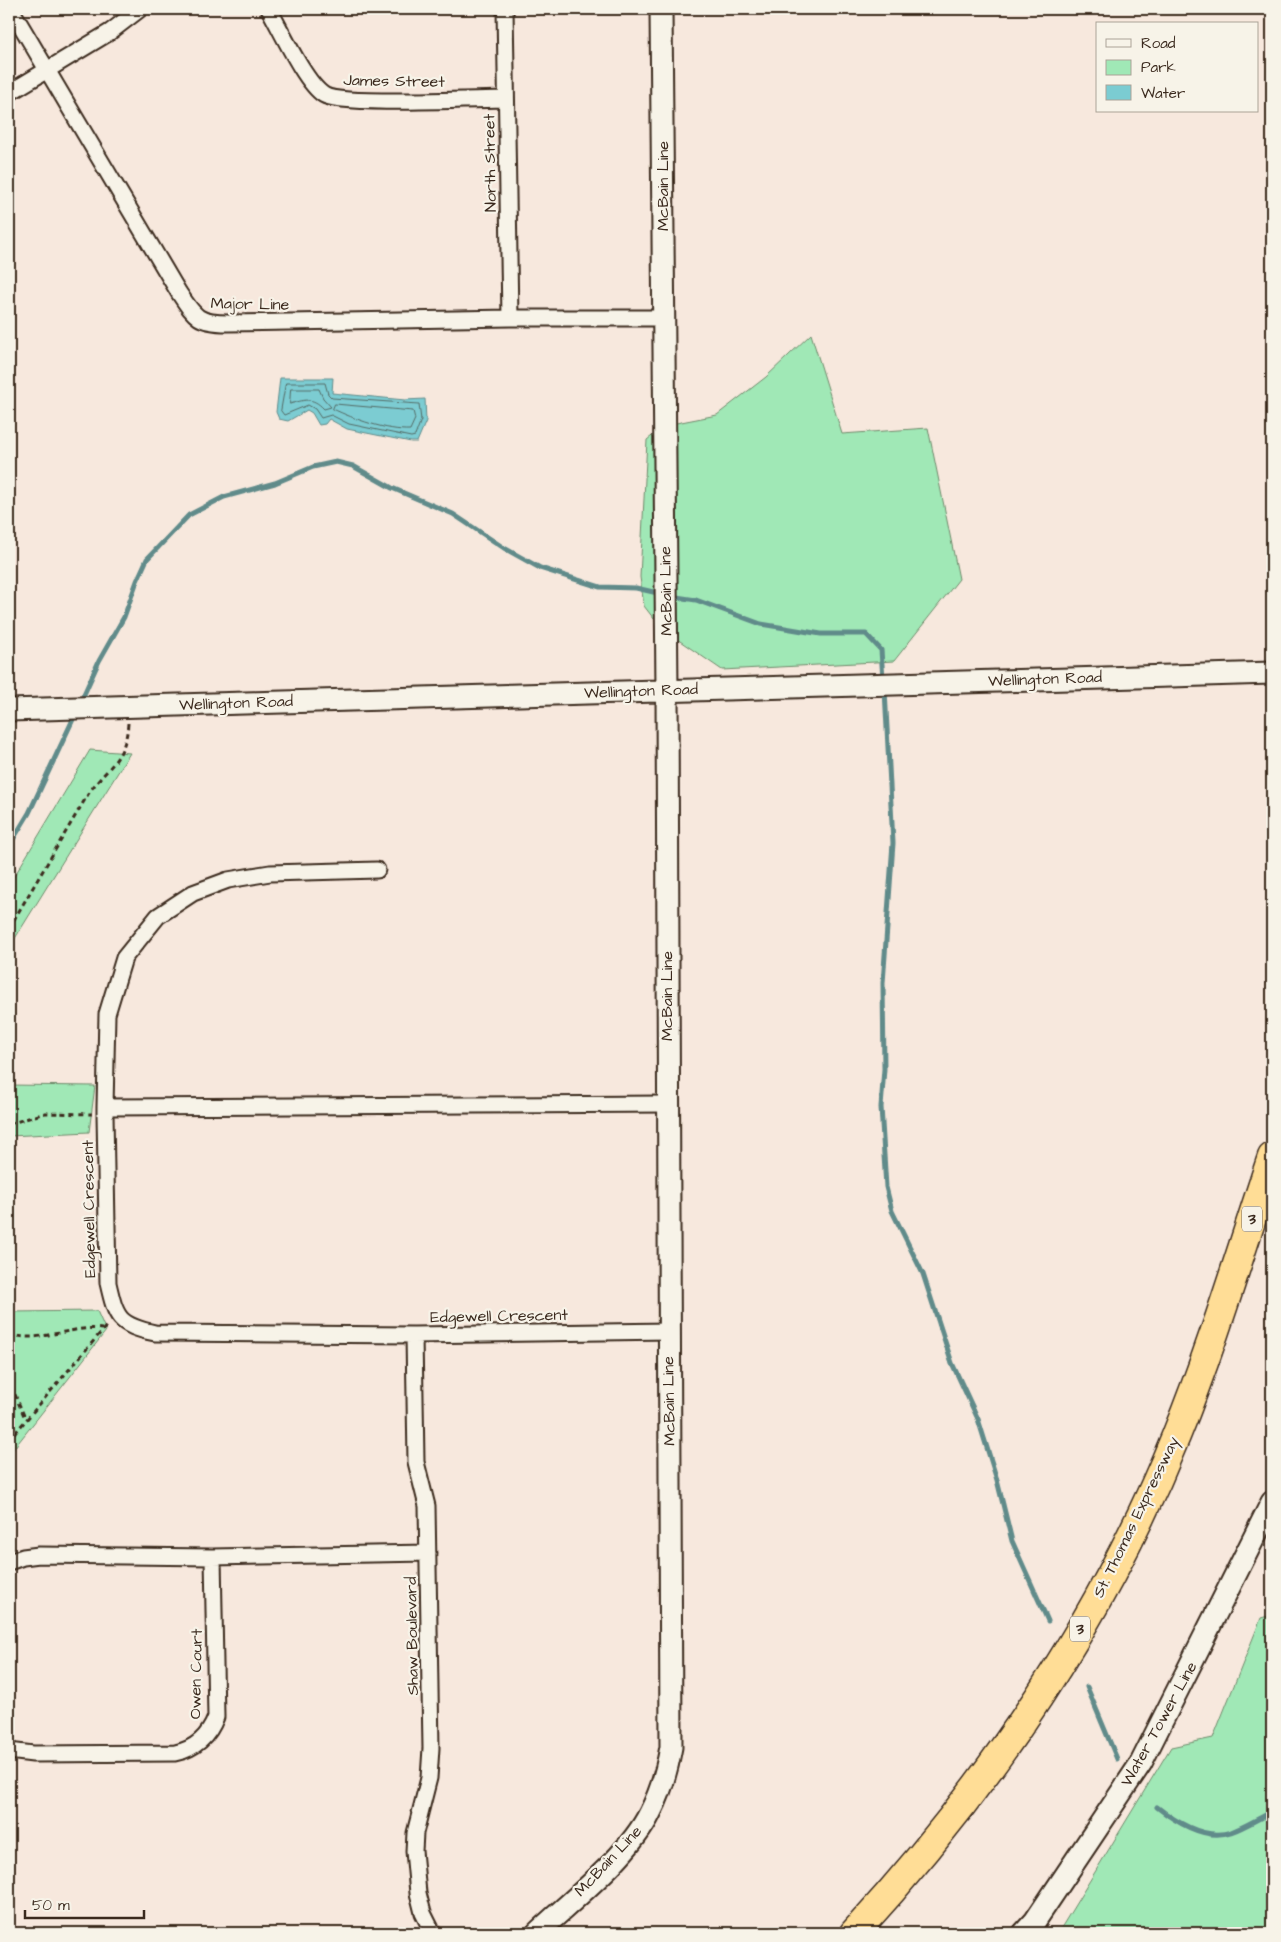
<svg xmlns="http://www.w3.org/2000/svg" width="1281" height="1942" viewBox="0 0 1281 1942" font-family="'Architects Daughter',sans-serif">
  <rect width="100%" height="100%" fill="#f7e8dd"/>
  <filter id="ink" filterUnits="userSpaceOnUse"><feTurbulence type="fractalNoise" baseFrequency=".02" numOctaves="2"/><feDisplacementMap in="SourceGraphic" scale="10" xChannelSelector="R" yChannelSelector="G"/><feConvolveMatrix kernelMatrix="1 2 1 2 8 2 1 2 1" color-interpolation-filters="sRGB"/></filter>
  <g filter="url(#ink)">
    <path fill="#a0e8b6" stroke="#6e896a" d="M811,334L842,434L928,428L959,579L894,661L722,670L661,628L644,606L640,577L647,440L666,425L717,415L766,377Z
      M90,750L130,753L9,948V885Z
      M9,1085L95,1086L89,1132L9,1136Z
      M97,1311L106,1331L11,1452L9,1546V1312Z
      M1272,1615V1933H1058L1171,1747L1213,1738L1261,1618Z"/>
    <path fill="#7bccd2" stroke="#618b8a" d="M280,378H333L332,393L405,400L425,399L426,421L417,442H411L347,429L329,419L325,424L319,425L312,413L307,410L288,421L279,419L276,412Z"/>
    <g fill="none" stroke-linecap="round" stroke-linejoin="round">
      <path stroke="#556b66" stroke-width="1" d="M286,383H325L328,394L332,398L419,404L421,420L415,436L411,437L349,424L331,415L321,418L315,409L308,405L284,415L281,411Z
        M291,389H319L323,398L331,407L324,409C312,396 304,400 290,404Z
        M335,404L413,411L415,419L410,430C387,431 354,419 333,409Z"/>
      <path stroke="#618b8a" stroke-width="5" d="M670,596L696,600L761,624L821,634H866L881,650L883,679
        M885,690L893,843L883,983L884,1069L881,1107L886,1187L892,1211L923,1274L952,1363L978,1419L997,1480L1012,1541L1048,1621
        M80,703L99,661L124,617L137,581L147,559L189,515L224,497L275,483L313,467L336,462L353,466L392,488L453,514L504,548L540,568L600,587L636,588L662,594
        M9,846L29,813L76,713
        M1087,1687L1117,1759
        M1157,1807C1176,1822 1205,1841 1231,1832C1245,1827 1259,1818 1272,1812"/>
      <g stroke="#3b2a1e" stroke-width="19">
        <path id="street" d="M11,9L179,293C195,317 198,323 228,323L510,318H664
          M269,9C281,30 305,83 324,95C341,106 477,99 506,99
          M505,9L510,318
          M9,93L110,32L140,9
          M667,1104L105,1107V1114L108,1283C116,1318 118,1325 155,1333L414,1335L669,1331
          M105,1107L107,1014L124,958L158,916L193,893L228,880L270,873L377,870
          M414,1335L416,1462L427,1506L431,1748L429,1778L415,1833L414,1851L418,1893L423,1913L433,1933
          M9,1562L23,1557L39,1555L213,1557L428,1553
          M9,1751L33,1754L175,1753C195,1749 209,1736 216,1717L213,1557"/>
      </g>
      <g stroke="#3b2a1e" stroke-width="25">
        <path id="secondary" d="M9,710L1272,673
          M537,1933C572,1900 629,1856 650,1813C661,1792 667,1770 671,1747L667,691L661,9
          M1024,1933L1035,1921L1141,1763L1272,1502"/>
      </g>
      <g stroke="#3b2a1e" stroke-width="31">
        <path id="highway" d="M854,1933C988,1787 1101,1621 1176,1436C1213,1345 1241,1250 1272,1157"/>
      </g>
      <path stroke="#3b2a1e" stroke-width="3" stroke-dasharray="5 4" stroke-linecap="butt" d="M9,928L90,791C109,766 126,758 128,723
        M9,1124L45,1113L92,1114
        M9,1334C39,1344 71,1325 102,1329
        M9,1368L13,1390L25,1418
        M9,1440L108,1324"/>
      <use href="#street" stroke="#f7f3e8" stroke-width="15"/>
      <use href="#secondary" stroke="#f7f3e8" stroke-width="21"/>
      <use href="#highway" stroke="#ffdd96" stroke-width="28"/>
    </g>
  </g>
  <g text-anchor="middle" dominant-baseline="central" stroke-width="4.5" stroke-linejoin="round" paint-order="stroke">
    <g fill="#f7f3e8" stroke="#73665b" stroke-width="1">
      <rect x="1242" y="1206.5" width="20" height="25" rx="4"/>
      <rect x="1070" y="1616.5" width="20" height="25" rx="4"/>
    </g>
    <g font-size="15" font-weight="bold" fill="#3b2a1e">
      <text x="1252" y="1219">3</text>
      <text x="1080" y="1629">3</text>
    </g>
    <g font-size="16" fill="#3b2a1e" stroke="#f7f3e8">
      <text transform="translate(394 81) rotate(1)">James Street</text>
      <text transform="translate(490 163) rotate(-91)">North Street</text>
      <text transform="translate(663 186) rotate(-90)">McBain Line</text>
      <text transform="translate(250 304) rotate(1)">Major Line</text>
      <text transform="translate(666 591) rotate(-91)">McBain Line</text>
      <text transform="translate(1045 679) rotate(-2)">Wellington Road</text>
      <text transform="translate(641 691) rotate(-2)">Wellington Road</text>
      <text transform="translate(236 703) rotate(-2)">Wellington Road</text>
      <text transform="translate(667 996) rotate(-90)">McBain Line</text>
      <text transform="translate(89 1209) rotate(-91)">Edgewell Crescent</text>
      <text transform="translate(499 1316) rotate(-1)">Edgewell Crescent</text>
      <text transform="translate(669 1401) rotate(-91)">McBain Line</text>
      <text transform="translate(1136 1517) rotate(-64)">St. Thomas Expressway</text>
      <text transform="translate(412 1636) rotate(-91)">Shaw Boulevard</text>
      <text transform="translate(196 1674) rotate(-89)">Owen Court</text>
      <text transform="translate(1159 1724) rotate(-61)">Water Tower Line</text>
      <text transform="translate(608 1861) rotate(-47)">McBain Line</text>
    </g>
  </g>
  <rect width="1281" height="1942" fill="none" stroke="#f7f3e8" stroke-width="30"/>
  <rect x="15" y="15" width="1251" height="1912" fill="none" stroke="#3b2a1e" stroke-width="2" filter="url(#ink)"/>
  <rect x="1096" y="22" width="162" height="90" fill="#f7f3e8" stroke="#aca397"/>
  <rect x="1106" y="39" width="25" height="8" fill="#f7f3e8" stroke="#aca397"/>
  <text x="1141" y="48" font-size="15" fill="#3b2a1e">Road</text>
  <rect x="1106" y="60" width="25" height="15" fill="#a0e8b6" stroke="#aca397"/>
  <text x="1141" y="72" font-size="15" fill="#3b2a1e">Park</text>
  <rect x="1106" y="85" width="25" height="15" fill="#7bccd2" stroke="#aca397"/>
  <text x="1141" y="98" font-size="15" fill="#3b2a1e">Water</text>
  <path d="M25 1910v8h119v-8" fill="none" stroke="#3b2a1e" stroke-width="2.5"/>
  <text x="32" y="1910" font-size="15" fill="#3b2a1e" stroke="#f7f3e8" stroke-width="4" paint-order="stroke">50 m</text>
</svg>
